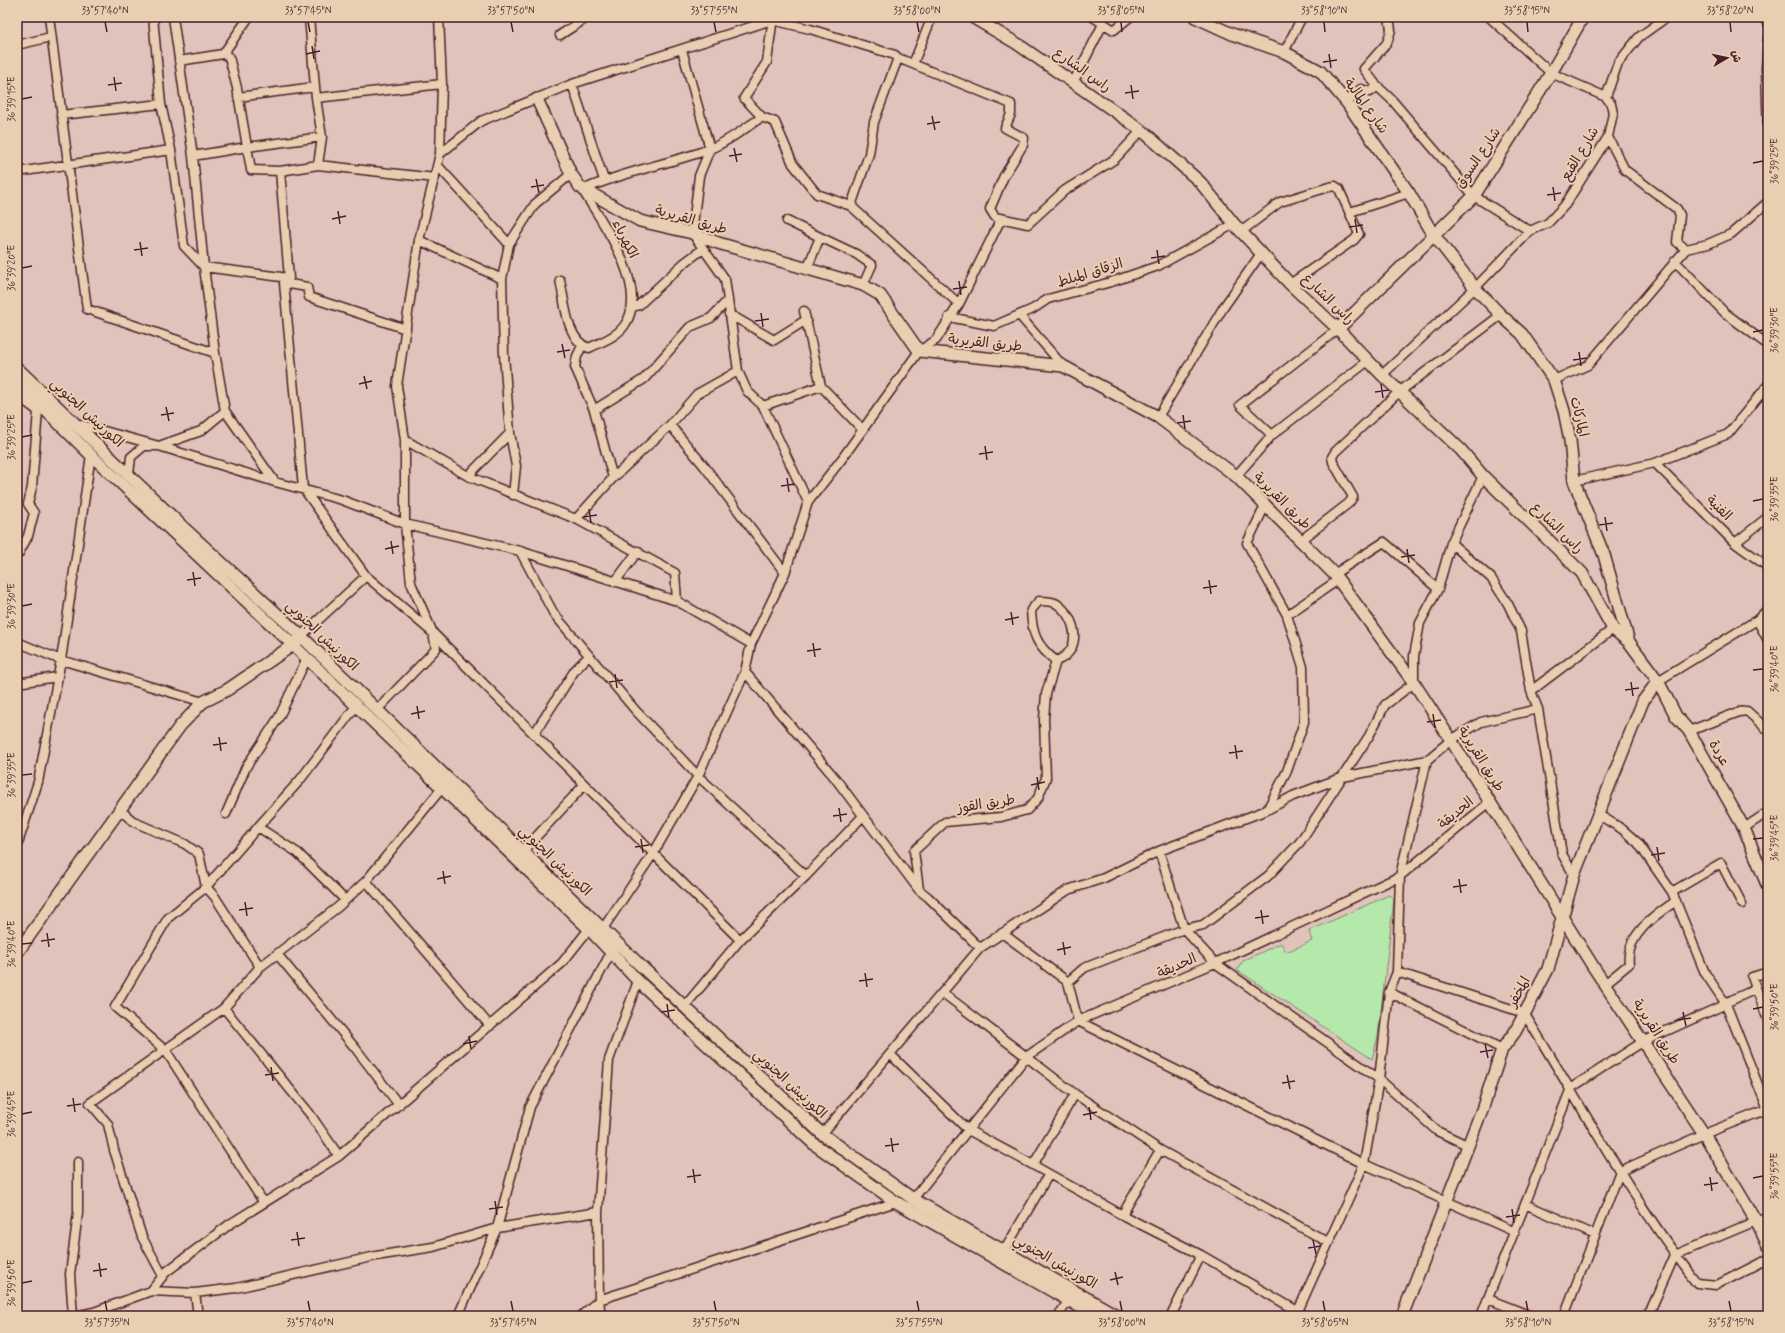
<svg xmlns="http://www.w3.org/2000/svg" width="1785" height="1333" viewBox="0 0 1785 1333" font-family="Mynerve,'Playpen Sans Arabic',sans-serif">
  <rect width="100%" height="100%" fill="#e0c4bb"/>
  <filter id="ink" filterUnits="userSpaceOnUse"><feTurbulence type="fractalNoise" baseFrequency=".025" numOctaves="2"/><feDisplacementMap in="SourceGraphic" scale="8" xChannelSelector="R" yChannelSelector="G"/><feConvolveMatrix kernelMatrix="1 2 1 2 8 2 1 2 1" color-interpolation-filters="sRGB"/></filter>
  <g filter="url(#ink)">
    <path fill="#b5e9ab" stroke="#80846b" d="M1389,895L1394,899L1378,1036L1372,1059L1237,970L1243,961L1281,943L1286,952L1312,941L1309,931Z"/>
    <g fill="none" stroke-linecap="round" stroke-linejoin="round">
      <g stroke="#4a1f2b" stroke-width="11">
        <path id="street" d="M49,17L87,309L215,353
          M153,17L161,104L171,150L184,246L204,267L289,278
          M173,17L193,156L204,267L215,353L225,411L275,482
          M309,17L316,98L322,137L318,165
          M773,17L767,62L744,98L762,117L775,122L793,164L817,194L851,206L959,304
          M1093,17L1114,30L1130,17
          M1389,17L1391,30L1387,43L1364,69L1377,86L1392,100L1474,196L1530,231
          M1489,17L1551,73L1606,97
          M1765,17L1768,23
          M560,35L588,17
          M1768,39L1766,68L1768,135
          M17,45L51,37
          M682,50L710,149L699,176L692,233L725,279L738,371L747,391L763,406L808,502
          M1284,52L1302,17
          M223,54L249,17
          M179,61L223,54L229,57L237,88L251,170L280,171L318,165L435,178
          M913,64L932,17
          M1073,83L1103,24
          M572,84L604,180
          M238,97L315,87
          M316,98L442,84
          M1347,103L1361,89L1370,92L1378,86
          M61,115L161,104
          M1608,137L1625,170L1677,209L1680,215L1677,242L1686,249
          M440,154L481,121L572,84L772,20L810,29L895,55L898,58L1011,104V114L1005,128L1024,138L1023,145L1004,176L990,209L995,217L1028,224L1064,191L1115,159L1141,131
          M193,156L247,147L322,137
          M438,166L509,244
          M280,171L289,278L284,283L303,488L366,576L433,633L740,940
          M17,172L171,150
          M585,189C625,171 669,164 710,149C729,141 745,128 762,117
          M851,206L869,154L874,122L898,58
          M1350,212L1409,193
          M787,221L820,237
          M1242,231L1280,202L1329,187L1335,186L1339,189L1359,234L1354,240L1290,284
          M419,240L502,279
          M1675,261L1725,313L1768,345
          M807,269L820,237L856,254L872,265L863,285
          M560,280C565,301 566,341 589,348C601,342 619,336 626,323C649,286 601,220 581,188
          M284,283L307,287L309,297L406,329
          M633,307L639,305L684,263L703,249
          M804,311L821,386L863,430
          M729,314L774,340L806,320
          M1019,315L1063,366
          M949,317L994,326L1033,309L1048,299L1111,282L1158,266L1234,224
          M582,346L577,356L575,367L594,410L613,478
          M1382,375L1475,288L1530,231L1548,223L1565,205L1608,137L1613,113L1611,104L1606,97L1618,63L1639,37L1667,17
          M1554,380L1588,365L1686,249L1708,244L1731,234L1768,202
          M763,406L821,386
          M594,410L644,379L690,327L711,318L728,300
          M1158,417L1223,308L1262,252
          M75,423L159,446L275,482L342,500L405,524L520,551L677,601L751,644
          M670,425L705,467L785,573
          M1272,435L1240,405L1338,329
          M405,440L468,476L576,519L675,573L677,601
          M1655,463L1735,543L1768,567
          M129,474L131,457L144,446H159L201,431L225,411
          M468,476L510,433
          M1236,476L1272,435L1368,361
          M1574,481L1655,463L1728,434L1768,385
          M513,495L516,466L510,433L504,355L502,279L509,244L535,204L571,174
          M1265,506L1247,543L1287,615
          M576,519L613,478L670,425L697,394L738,371
          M1300,541L1349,503L1353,497L1333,462L1332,457L1335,452L1399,392L1501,315
          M1451,543L1491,578L1508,604L1521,631L1531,691L1538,709L1562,854L1574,875
          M1735,543L1768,517
          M520,551L554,614L636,711L698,776L806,876
          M17,552L19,553L28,536L34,513L28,504L32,487L38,411L22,399
          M1334,574L1384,542L1438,589
          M615,582L638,551
          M1757,620L1768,640
          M301,636L366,576
          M17,642L61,660L203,702
          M745,672L835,778L919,890L928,897L980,948
          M1658,681L1757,620L1768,609
          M17,683L57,677
          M1531,691L1613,629
          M377,710L436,649L433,633L411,583L405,524V440L397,386L419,240L440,154L442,84L439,17
          M1689,731L1739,712L1747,711L1768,730
          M534,734L575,670L589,656
          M442,788L366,881L490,1026
          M119,809L134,822L185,844L199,854L206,887L215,897L260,967
          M1267,810L1287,771L1304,722L1303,667L1287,615L1338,580
          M226,814L246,767L279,717L307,658
          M1599,815L1622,829L1638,843L1672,892L1705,973L1726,1004L1768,1110
          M258,827L206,887L168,918L115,1007L166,1051L264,1203
          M1744,828L1768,812
          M17,846L38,782L61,660L91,455
          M523,851L584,785
          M1159,851L1184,929L1215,963L1379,1079L1437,1131L1467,1145
          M919,890L914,851L945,822L1001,817L1027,810L1038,798L1046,778L1044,719L1046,694L1056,661C1083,651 1077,618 1057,604C1053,601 1044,601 1039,601L1031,610C1032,635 1037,646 1056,661
          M1672,892L1721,863L1742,904
          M345,900L298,853L258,827L300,780L356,706
          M600,933L653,854L698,776L745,672L751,644L785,573L808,502L841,460L919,351L936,340L959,304L999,223L1006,219
          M1002,933L1068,982L1078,1021L1364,1164L1515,1232
          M277,954L356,1049L399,1105
          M1397,972L1524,1013C1580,1103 1631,1199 1697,1283L1717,1285L1768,1259
          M1768,972L1752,977L1768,1020
          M1068,982L1084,968L1184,929L1203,925L1268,876L1300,842L1369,736L1385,705L1414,683V656L1420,623L1438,589L1451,543L1483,476
          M1606,983L1629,964C1625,936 1655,915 1676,901
          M1389,992L1502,1049
          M943,993L1075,1094L1160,1150L1328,1242
          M1725,1003L1756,989
          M684,1007L740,940L806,876L863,816
          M224,1008L310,1114L339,1156
          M890,1054L968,1130L1033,1165L1122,1215L1201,1255L1306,1316
          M822,1134L980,948L1068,890L1104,878L1159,851L1267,810L1293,796L1343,777L1427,760
          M1033,1165L1075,1094
          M913,1199L1026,1057L1078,1021L1215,963L1400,876L1490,802
          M1525,1204L1595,1235
          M1122,1215L1160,1150
          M1004,1251L1049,1174
          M163,1276L142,1237L114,1150L108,1124L90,1103L224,1008L260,967L338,907L366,881
          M151,1291L195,1293L236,1288L376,1256L433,1247L497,1228L598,1212
          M195,1293L198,1316
          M1488,1299L1531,1316
          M1298,1311L1364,1164L1379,1079L1389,992L1397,972L1400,876L1427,760L1451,740L1481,722L1538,709
          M73,1316L70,1274L78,1213V1162
          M75,1316L94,1312L151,1291L166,1272L230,1224L339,1156L562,963L589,929
          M458,1316L497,1228L530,1107L611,952
          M581,1316L599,1300L896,1202
          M601,1316L599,1300L598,1212L609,1060L638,981
          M1058,1316L1069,1300
          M1171,1316L1201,1255
          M1481,1316L1571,1088L1644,1041L1726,1004
          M1564,1316L1620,1171L1704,1134L1768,1109
          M1648,1316L1675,1255L1768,1216"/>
      </g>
      <g stroke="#4a1f2b" stroke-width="14">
        <path id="secondary" d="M972,17L1016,43L1130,122L1146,134L1200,182L1234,224L1290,284L1338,329L1382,375L1461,450L1483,476L1582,573L1613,629L1629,642L1658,681L1676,716L1689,731L1744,828L1768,887
          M1195,17L1232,34L1284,52L1320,71L1347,103L1409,193L1433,234L1475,288L1501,315L1522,334L1554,380L1564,411L1570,440L1574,481L1604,555L1629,642
          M537,99L571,174L580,187L640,221L692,233L718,243L863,285L880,295L919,351L1063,366L1158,417L1236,476L1334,574L1414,683L1451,740L1594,968L1704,1134L1756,1221L1768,1245
          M1338,329L1474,196L1551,73L1583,17
          M17,368L185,529L301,636L645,970L822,1134L913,1199L1118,1316
          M17,382L91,455L293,645L589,929L638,981L814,1144L896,1202L1096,1316
          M17,953L180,726L203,702L227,690L293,645L297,641
          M1402,1316L1483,1107L1502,1049L1515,1032L1548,969L1574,875L1643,701L1658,681"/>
      </g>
      <use href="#street" stroke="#e9cfb1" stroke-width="8"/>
      <use href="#secondary" stroke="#e9cfb1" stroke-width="11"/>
    </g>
  </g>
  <path fill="none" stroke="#4a1f2b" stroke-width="1.5" d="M105,22L107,32M308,22L310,32M511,22L513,32M714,22L716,32M917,22L919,32M1121,22L1122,32M1324,22L1325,32M1527,22L1528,32M1730,22L1731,32M312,46L314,59M306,54L320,51M1329,54L1331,68M1323,62L1337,60M114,77L116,91M108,85L122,83M1131,85L1133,99M1125,93L1139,91M22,99L32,97M932,116L935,130M927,124L940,122M734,148L737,162M729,156L742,154M1753,163L1763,161M536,179L539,193M531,187L544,185M1553,187L1555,201M1547,195L1561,193M338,211L340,224M332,219L346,216M1355,219L1357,233M1349,227L1363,225M140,242L142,256M134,250L148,248M1157,250L1159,264M1151,258L1165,256M22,268L32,266M959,281L961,295M953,289L967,287M761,313L763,327M755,321L769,319M1753,332L1763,330M562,344L565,358M557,352L570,350M1579,352L1581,366M1573,360L1587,358M364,376L367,389M359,384L372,381M1381,384L1383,398M1375,392L1389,390M166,407L169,421M161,415L174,413M1183,415L1185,429M1177,423L1191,421M22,437L32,435M985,446L987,460M979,454L993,452M787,478L789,492M781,486L795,484M1753,501L1763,499M589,509L591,523M583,517L597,515M1605,517L1607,531M1599,525L1613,523M391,541L393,554M385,549L399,546M1407,549L1409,563M1401,557L1415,555M193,572L195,586M187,580L201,578M1209,580L1211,594M1203,588L1217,586M22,606L32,604M1011,612L1013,625M1005,620L1019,617M813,643L815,657M807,651L821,649M1753,670L1763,669M615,674L617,688M609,682L623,680M1631,682L1633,696M1625,690L1639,688M417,706L419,719M411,714L425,711M1433,714L1435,728M1427,722L1441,720M219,737L221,751M213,745L227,743M1235,745L1237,759M1229,753L1243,751M22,775L32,774M1037,777L1039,790M1031,785L1045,782M839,808L841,822M833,816L847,814M641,839L643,853M1753,839L1763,838M635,847L649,845M1657,847L1659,861M1651,855L1665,853M443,871L445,884M437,879L451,876M1459,879L1461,893M1453,887L1467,885M245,902L247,916M239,910L253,908M1261,910L1263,924M1255,918L1269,916M47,933L49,947M41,941L55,939M1063,942L1065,955M22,944L32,943M1057,950L1071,947M865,973L867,987M859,981L873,979M667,1004L669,1018M1753,1009L1763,1007M661,1012L675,1010M1683,1012L1686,1026M1678,1020L1691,1018M469,1036L471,1049M463,1044L477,1041M1485,1044L1488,1058M1480,1052L1493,1050M271,1067L273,1081M265,1075L279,1073M1287,1075L1290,1089M1282,1083L1295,1081M73,1098L75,1112M67,1106L81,1104M1089,1107L1091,1120M22,1114L32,1112M1083,1115L1097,1112M891,1138L893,1152M885,1146L899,1144M693,1169L695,1183M687,1177L701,1175M1710,1177L1712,1191M1753,1178L1763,1176M1704,1185L1718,1183M495,1201L497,1215M489,1209L503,1207M1512,1209L1514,1223M1506,1217L1520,1215M297,1232L299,1246M291,1240L305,1238M1313,1240L1316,1254M1308,1248L1321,1246M99,1263L101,1277M93,1271L107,1269M1115,1272L1118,1285M1110,1280L1123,1277M22,1283L32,1281M105,1301L107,1311M308,1301L310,1311M511,1301L513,1311M714,1301L716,1311M917,1301L919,1311M1120,1301L1122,1311M1323,1301L1325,1311M1526,1301L1528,1311M1729,1301L1731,1311"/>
  <g text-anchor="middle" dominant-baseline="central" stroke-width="4" stroke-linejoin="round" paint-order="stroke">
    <g font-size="14" fill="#4a1f2b" stroke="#e9cfb1">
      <text transform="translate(1082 70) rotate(35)">راس الشارع</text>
      <text transform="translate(1366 106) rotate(54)">شارع المالية</text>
      <text transform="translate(1580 154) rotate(-59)">شارع القبع</text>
      <text transform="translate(1478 158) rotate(-56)">شارع السوق</text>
      <text transform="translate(691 220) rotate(16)">طريق القريرية</text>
      <text transform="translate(625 239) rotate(64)">الكهرباء</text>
      <text transform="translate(1090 273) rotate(-17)">الزقاق المبلط</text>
      <text transform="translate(1328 299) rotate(44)">راس الشارع</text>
      <text transform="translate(985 343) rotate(6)">طريق القريرية</text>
      <text transform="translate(87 413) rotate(43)">الكورنيش الجنوبي</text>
      <text transform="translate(1579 417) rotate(77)">الماركات</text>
      <text transform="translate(1282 501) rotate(45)">طريق القريرية</text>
      <text transform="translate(1719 508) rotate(45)">الفنية</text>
      <text transform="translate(1557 528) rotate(44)">راس الشارع</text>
      <text transform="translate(322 636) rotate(44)">الكورنيش الجنوبي</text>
      <text transform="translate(1719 753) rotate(60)">عردة</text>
      <text transform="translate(1481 759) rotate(58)">طريق القريرية</text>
      <text transform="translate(986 804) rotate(-9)">طريق القوز</text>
      <text transform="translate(1456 813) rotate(-40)">الحديقة</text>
      <text transform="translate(555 861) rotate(44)">الكورنيش الجنوبي</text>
      <text transform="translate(1177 966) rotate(-24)">الحديقة</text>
      <text transform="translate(1519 992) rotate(-61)">المخفر</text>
      <text transform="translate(1656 1032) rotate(57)">طريق القريرية</text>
      <text transform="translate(790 1084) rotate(43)">الكورنيش الجنوبي</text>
      <text transform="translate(1055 1262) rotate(30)">الكورنيش الجنوبي</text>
    </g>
  </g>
  <rect width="1785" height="1333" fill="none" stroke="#e9cfb1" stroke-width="44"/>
  <g transform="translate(1727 58) rotate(81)" stroke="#e9cfb1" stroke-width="3" paint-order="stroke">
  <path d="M0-3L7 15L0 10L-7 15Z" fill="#4a1f2b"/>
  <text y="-6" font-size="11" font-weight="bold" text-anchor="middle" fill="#4a1f2b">ش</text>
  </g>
  <rect x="22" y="22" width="1741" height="1289" fill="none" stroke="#4a1f2b" stroke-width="1.5"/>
  <g font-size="10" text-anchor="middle" fill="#4a1f2b">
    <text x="105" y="14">33°57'40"N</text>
    <text x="308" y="14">33°57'45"N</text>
    <text x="511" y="14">33°57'50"N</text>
    <text x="714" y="14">33°57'55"N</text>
    <text x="917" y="14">33°58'00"N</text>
    <text x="1121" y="14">33°58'05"N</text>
    <text x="1324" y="14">33°58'10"N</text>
    <text x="1527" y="14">33°58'15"N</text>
    <text x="1730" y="14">33°58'20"N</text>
    <text transform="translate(11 99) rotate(-90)" y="4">36°39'15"E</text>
    <text transform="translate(1774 161) rotate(-90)" y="4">36°39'25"E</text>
    <text transform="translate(11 268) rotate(-90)" y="4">36°39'20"E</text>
    <text transform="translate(1774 330) rotate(-90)" y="4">36°39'30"E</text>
    <text transform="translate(11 437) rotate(-90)" y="4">36°39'25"E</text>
    <text transform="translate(1774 499) rotate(-90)" y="4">36°39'35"E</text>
    <text transform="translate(11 606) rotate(-90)" y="4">36°39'30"E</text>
    <text transform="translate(1774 669) rotate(-90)" y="4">36°39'40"E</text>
    <text transform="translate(11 775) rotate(-90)" y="4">36°39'35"E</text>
    <text transform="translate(1774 838) rotate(-90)" y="4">36°39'45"E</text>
    <text transform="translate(11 944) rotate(-90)" y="4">36°39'40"E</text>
    <text transform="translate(1774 1007) rotate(-90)" y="4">36°39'50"E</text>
    <text transform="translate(11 1114) rotate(-90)" y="4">36°39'45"E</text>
    <text transform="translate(1774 1176) rotate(-90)" y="4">36°39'55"E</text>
    <text transform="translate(11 1283) rotate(-90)" y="4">36°39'50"E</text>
    <text x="107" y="1326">33°57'35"N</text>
    <text x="310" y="1326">33°57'40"N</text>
    <text x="513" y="1326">33°57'45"N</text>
    <text x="716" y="1326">33°57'50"N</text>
    <text x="919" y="1326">33°57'55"N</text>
    <text x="1122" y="1326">33°58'00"N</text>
    <text x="1325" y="1326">33°58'05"N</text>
    <text x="1528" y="1326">33°58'10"N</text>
    <text x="1731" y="1326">33°58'15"N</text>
  </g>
</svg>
